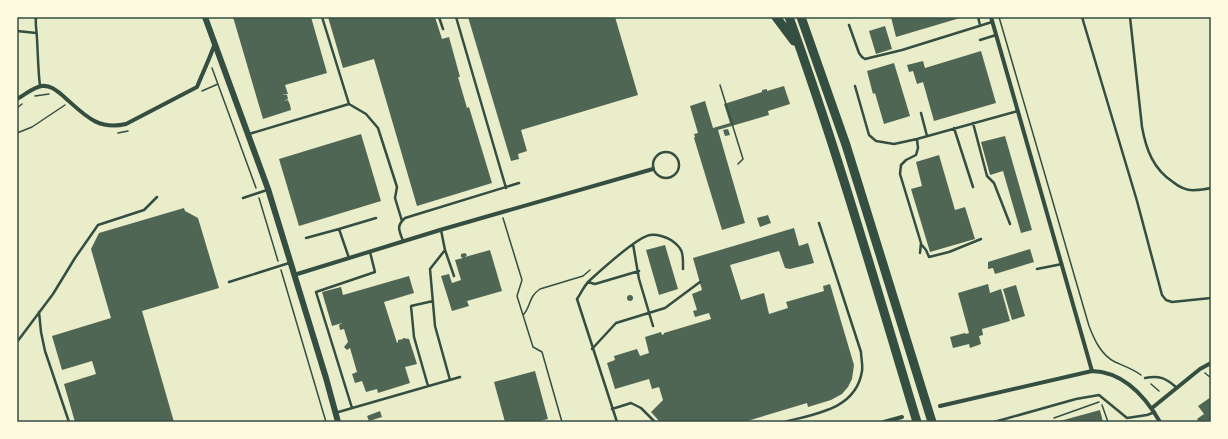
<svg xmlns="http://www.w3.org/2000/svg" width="1228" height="439" viewBox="0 0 1228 439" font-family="Spectral,serif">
  <rect width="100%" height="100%" fill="#e9edc9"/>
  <path fill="#4f6655" d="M233,17H311L327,73L285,85L288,94L282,95H287L288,99L284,101L288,100L290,105L286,107L290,105L291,110L263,119Z
    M328,17H370V18L374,17H435L442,39L449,37L460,77H458L467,108L469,107L492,183L417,206L374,59L343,68Z
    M468,17H615L638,95L521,130L527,151L518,154L519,159L511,161Z
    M891,17H960V18L896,37Z
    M885,26L892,49L876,54L869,31Z
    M981,51L996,103L934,121L923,82L917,84L913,71L909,72L907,65L923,61L925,68Z
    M894,63L910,116L884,124L875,93L873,94L867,71Z
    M784,86L790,104L768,111L769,115L718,130L745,223L722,230L694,138L695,137L694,134L698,133L690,106L705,101L713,128L730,123L724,104L762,92V90L767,89V91Z
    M728,129L730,135L725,136L723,130Z
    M361,134L381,201L299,226L279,159Z
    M1005,136L1032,230L1021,233L1003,171L990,175L981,142Z
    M939,155L955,210L965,207L975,239L930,252L911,189L922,186L916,162Z
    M184,208L185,211L198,218L219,288L142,311L174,422H75L64,384L96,374L92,361L62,370L52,336L111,318L91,249L99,233Z
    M768,215L771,223L760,227L757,218Z
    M794,228L799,246L808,243L814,263L790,269L785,268L779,251L730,265L741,300L764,293L769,314L788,308L786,302L824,291L823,286L830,284L854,365L852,379L848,387L842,394L831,400L808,407L807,403L744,422H660L651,412L663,400L659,387L652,389L649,379L615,389L607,363L615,360L614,356L637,349L640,356L649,353L645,337L661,332L662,335L664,334V333L711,319L709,313L695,317L693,311L697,310L692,294L702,290L693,258Z
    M665,245L678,289L659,295L646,250Z
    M1030,249L1034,262L995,274L993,268L988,269V262Z
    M490,250L502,291L467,301L469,306L452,311L441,276L449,274L452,283L461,280L455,260L463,258L461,257V254L465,253L467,255L465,257Z
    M409,276L414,293L384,302L397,343L398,342V340L403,339V338L409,339L417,364L405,367L410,383L378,393L377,389L366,392L362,381L355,383L352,374L357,372L350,348L347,350L344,347L348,342L344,329L340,330L339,325L342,323L332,326L322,292L341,287L343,295Z
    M988,284L990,293L1001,289L1010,321L982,329L983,335L979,336L981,344L970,348L969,344L953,348L950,337L965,333L966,334L969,333L958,293Z
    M1016,285L1025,316L1012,320L1003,289Z
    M627 298a3 3 0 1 1 6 0a3 3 0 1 1-6 0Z
    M535,371L548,419L536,422H505L494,382Z
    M1211,397V422H1199L1197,419L1204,414L1198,406Z
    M1100,410L1103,422H1061L1060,421Z
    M380,411L382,417L369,421L367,416Z"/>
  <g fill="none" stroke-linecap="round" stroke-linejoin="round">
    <path stroke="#344e41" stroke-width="1.5" d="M999,17L1089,326C1094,339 1101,355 1115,362C1124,366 1133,369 1141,375
      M212,68L256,188
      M720,85L743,159L738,164
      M202,91L218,84
      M35,96L49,94
      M17,108L22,104
      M17,133L32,127L65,105
      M118,133L128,131
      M259,198L278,261
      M503,218L522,280L517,296L533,347L542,352L562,422
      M281,270L326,422
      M523,315C531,307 528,297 540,289L583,276L590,270
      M1205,373L1211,378
      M1151,384L1159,391
      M1102,405L1108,422
      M1054,418L1099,402"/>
    <path stroke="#344e41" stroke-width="2.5" d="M36,17C35,26 37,31 37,39C38,55 38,70 40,86
      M322,17L349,104
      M439,17L443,29
      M456,17L506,188
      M978,17L980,25
      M1082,17L1137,201L1162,295L1166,300L1172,302L1211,298
      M1130,17L1142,127C1146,149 1153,169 1173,182C1179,187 1187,191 1196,190C1201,190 1206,189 1211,188
      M849,25L859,53L862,57L865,59L902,50L992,22
      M17,31L36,33
      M980,40L996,35
      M855,86L869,135L876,141L894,144L917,139L1018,111
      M921,113L927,136
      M973,123L987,176L994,183L1010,224
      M954,128L973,187
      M249,134L349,104L366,114L378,128L397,187L395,198L402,221
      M917,139L918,148L916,155L906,160L901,165L900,174L921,243L920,253
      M653 165a13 13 0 1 1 26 0a13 13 0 1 1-26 0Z
      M243,198L267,190
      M339,229L376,218
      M441,230L445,250L454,276
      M306,238L339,229L349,258
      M403,241C399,230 396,226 405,218L519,183
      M633,244L639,279L653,326
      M921,244L926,250L929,257L949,252L981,239
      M445,250L430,269L435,326L450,380
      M1037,269L1062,264
      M229,282L289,263
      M588,282L595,284L639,271
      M39,312L41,332L45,351L69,422
      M17,342L53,294L75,258L98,225L144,210L157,197
      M592,349L616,323L665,308L700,282
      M1145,378C1159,375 1166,378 1177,388
      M428,386L414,337L411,306L433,301
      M352,408L316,292L375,272L370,252
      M612,409L631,403L641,408L655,422
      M335,413L460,377
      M617,422L577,299C581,293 584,286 589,281C600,271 637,237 650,235C657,234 666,237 671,240C684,249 683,254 683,269
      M784,422C814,414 856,410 862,371C863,365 861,358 861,352L819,223
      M994,422L1076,399L1099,395L1127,418L1147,415L1155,412"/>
    <path stroke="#344e41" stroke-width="4" d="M991,17L1092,371
      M17,99C25,95 33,87 42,86C50,85 56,90 62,95C83,113 96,131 126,124L197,87C203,72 210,58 215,43
      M294,275L440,230L653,169
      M940,406L1092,371C1124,372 1145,396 1160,422
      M1152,408L1200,369L1211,363
      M884,422L902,417"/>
    <path stroke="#344e41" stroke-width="6" d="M205,17L268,189L326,378L338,422"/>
    <path stroke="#344e41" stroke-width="9" d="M776,17L794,41
      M789,17C837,150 876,286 917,422
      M801,17L846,145L932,422"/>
  </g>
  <rect width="1228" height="439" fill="none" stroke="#fefae0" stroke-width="36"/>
  <rect x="18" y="18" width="1192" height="403" fill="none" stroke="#344e41" stroke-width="1.5"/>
</svg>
